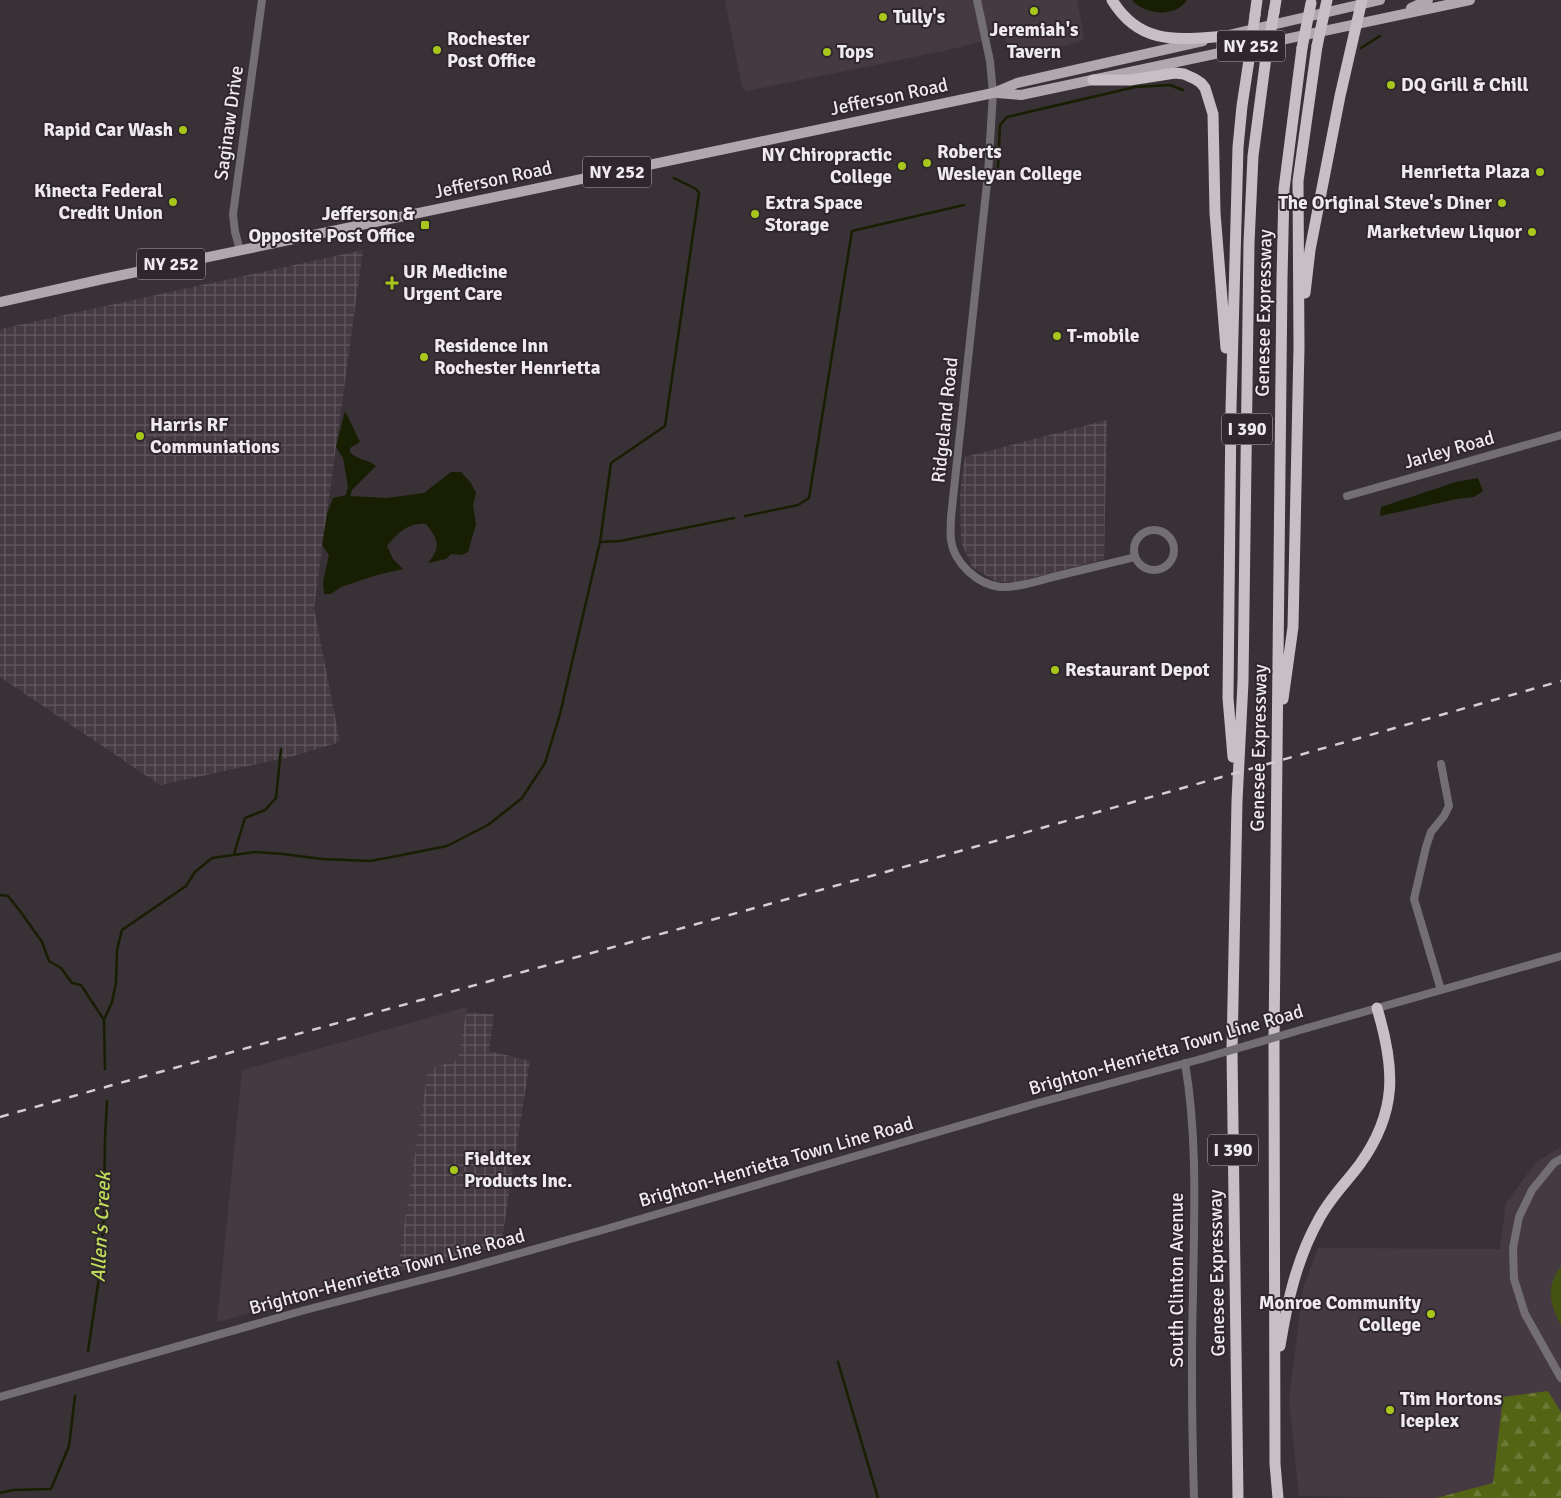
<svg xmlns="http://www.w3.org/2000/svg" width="1561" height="1498" viewBox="0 0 1561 1498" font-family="Signika,sans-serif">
  <defs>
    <pattern id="industrial-grid" width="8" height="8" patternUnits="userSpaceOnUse" patternTransform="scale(1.25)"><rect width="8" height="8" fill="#463a42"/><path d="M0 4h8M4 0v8" fill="none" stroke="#61575e"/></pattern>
    <pattern id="forest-firs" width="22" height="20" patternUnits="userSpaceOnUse" patternTransform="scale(1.25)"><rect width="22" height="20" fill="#546415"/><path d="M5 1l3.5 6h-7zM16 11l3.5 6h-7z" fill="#6d7a37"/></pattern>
  </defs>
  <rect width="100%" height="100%" fill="#383136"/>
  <path fill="#463a42" d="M725,0H1077L1084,37L1080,42L1017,57L1009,52L1004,36L948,50L747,91L742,87Z
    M467,1007L458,1060L428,1069L397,1272L217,1322L242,1070Z
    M1561,1147V1466L1436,1498L1299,1496L1289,1400L1303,1289L1318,1248L1500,1249L1506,1203L1536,1162Z"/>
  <path fill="url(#industrial-grid)" d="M363,250L314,608L340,742L290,757L160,785L0,677V329Z
    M1107,420L1104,559L1016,582H997L972,567L961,542L960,492L965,457Z
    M466,1013L494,1014L489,1051L530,1061L501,1246L397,1272L428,1069L458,1060Z"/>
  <path fill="#455312" d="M1561,1266V1325C1549,1304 1546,1286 1561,1266Z"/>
  <path fill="url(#forest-firs)" d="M1548,1391L1561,1412V1498H1436L1493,1483L1503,1397Z"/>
  <path fill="#181e01" d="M1132,0H1187C1176,18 1144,15 1132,0Z
    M345,411L360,442L350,448V452C356,460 368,459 376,466L352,490L350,496L387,498L424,493L451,472H461L471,483L476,493L473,505L476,524L468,552L461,555L451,554L446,559L428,563C442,547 438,539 426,524C408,522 397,534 387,546L393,559L403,569L377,575L341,587L331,594H324L323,582L329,555L322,545L327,514L333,498L346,495L348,487L343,458L336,447Z
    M1478,478L1483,491L1474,497L1457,499L1380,516L1381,507L1456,482Z"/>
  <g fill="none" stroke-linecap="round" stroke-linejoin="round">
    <path stroke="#181e01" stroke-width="2.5" d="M1361,48L1380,36
      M998,167L1000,125L1007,117L1135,87L1170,85L1183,90
      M674,178L696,189L699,193L665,426L611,463L600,542L620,541L734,518
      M745,516L798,505L809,498L852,231L964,205
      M234,854L245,818L265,810L276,798L281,749
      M0,895L8,896L20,911L42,942L49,961L61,968L72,983L81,985L104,1020
      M105,1069L104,1020L112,1002L116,983L117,950L122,930L186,886L195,872L212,858L255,852L283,854L322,859L370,861L397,856L447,846L488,825L522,798L545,763L560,714L600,542
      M88,1351L100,1271L104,1211L105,1138L107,1101
      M838,1362L878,1498
      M0,1493L13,1490L51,1489L69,1446L75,1396"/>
    <path stroke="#726e71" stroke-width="8" d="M977,0L990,61L993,93L988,174L951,517C951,524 950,532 951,540C954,563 977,584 1000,587C1017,588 1037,581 1053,577C1080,570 1108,564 1135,557
      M240,250L235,232L233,214L262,0
      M1347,496L1561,435
      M1134 550a20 20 0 1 1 40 0a20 20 0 1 1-40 0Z
      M1441,764L1449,806L1444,816L1431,832L1426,847L1414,899L1441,990
      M1307,1028L1561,956
      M1185,1063C1198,1139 1194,1217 1193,1294C1191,1362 1192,1430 1194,1498
      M1561,1159L1554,1163L1532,1190L1519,1217L1513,1248L1514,1279L1525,1314L1561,1378
      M0,1397L305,1310L453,1272L606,1229L1034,1104L1201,1059"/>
    <path stroke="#b0a8ad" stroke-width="10" d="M1411,8L1428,0
      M1220,37L1380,0
      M997,93L1021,95L1470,0
      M0,302L103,279L993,93L1017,83L1203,41"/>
    <path stroke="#c8bfc5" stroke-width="11" d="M1112,0C1141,47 1180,39 1227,36
      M1274,12L1276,0
      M1255,15L1257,0
      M1093,80H1130L1175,73L1184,74L1195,79L1201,83L1205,88L1213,114L1215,213L1226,348
      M1305,293L1310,250L1340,96L1362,0
      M1283,699L1293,627L1299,347L1298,181L1317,46
      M1233,757L1228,698L1231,409L1238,147L1242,106L1249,60
      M1280,1346C1287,1302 1297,1258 1319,1219C1330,1198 1346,1183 1360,1164C1398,1111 1395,1068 1377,1008
      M1238,1498L1232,1051L1237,801L1243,682L1249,243L1253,156L1266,57
      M1278,1498L1275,1464L1274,1041L1282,279L1284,189L1302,48"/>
    <path stroke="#d5cfd4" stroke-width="2.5" stroke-dasharray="9 9" stroke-linecap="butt" d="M0,1117L109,1086L900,868L1561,681"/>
    <path stroke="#726e71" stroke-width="8" d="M1201,1059L1307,1028"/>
    <path stroke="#c8bfc5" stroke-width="11" d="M1317,46L1327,0
      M1302,48L1311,3
      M1266,57L1274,12
      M1249,60L1255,15"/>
  </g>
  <g fill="#a8c71c" stroke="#2e272c" stroke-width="2">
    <circle cx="1034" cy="11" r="5"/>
    <circle cx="883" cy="17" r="5"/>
    <circle cx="437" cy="50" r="5"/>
    <circle cx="827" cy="52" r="5"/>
    <circle cx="1391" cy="85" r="5"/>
    <circle cx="183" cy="130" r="5"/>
    <circle cx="927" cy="163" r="5"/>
    <circle cx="902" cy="166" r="5"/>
    <circle cx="1540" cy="172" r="5"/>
    <circle cx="173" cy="202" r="5"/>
    <circle cx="1502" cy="203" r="5"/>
    <circle cx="755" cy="214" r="5"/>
    <rect x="420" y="220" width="10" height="10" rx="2.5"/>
    <circle cx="1532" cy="232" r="5"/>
    <path d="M389.5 275.5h5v5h5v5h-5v5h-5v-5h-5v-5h5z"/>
    <circle cx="1057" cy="336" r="5"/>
    <circle cx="424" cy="357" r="5"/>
    <circle cx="140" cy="436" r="5"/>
    <circle cx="1055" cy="670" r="5"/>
    <circle cx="454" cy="1170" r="5"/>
    <circle cx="1431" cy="1314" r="5"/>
    <circle cx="1390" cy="1410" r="5"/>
  </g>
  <g text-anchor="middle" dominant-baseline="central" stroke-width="4" stroke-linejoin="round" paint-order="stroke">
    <g fill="#2e272c" stroke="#b5b0b4" stroke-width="1">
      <rect x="1217" y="30.5" width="68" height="31" rx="4"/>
      <rect x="583" y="156.5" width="68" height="31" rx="4"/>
      <rect x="137" y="248.5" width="68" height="31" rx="4"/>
      <rect x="1222" y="413.5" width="50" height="31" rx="4"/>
      <rect x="1208" y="1134.5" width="50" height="31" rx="4"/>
    </g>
    <g font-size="18" font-weight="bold" fill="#efeaee">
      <text x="1251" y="46">NY 252</text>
      <text x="617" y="172">NY 252</text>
      <text x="171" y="264">NY 252</text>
      <text x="1247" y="429">I 390</text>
      <text x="1233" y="1150">I 390</text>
    </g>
    <g font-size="19" font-weight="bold" fill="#efeaee" stroke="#2e272c" text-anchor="start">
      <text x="893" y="17">Tully's</text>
      <text x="1034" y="30" text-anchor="middle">Jeremiah's<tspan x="1034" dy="22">Tavern</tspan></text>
      <text x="447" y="39">Rochester<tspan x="447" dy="22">Post Office</tspan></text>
      <text x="837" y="52">Tops</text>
      <text x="1401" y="85">DQ Grill &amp; Chill</text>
      <text x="173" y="130" text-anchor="end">Rapid Car Wash</text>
      <text x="937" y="152">Roberts<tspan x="937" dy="22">Wesleyan College</tspan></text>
      <text x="892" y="155" text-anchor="end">NY Chiropractic<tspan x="892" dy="22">College</tspan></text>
      <text x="1530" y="172" text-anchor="end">Henrietta Plaza</text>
      <text x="163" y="191" text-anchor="end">Kinecta Federal<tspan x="163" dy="22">Credit Union</tspan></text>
      <text x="765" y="203">Extra Space<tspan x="765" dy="22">Storage</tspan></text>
      <text x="1492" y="203" text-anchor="end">The Original Steve's Diner</text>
      <text x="415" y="214" text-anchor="end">Jefferson &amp;<tspan x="415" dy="22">Opposite Post Office</tspan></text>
      <text x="1522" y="232" text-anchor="end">Marketview Liquor</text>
      <text x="403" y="272">UR Medicine<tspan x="403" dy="22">Urgent Care</tspan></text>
      <text x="1067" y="336">T-mobile</text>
      <text x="434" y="346">Residence Inn<tspan x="434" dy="22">Rochester Henrietta</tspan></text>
      <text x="150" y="425">Harris RF<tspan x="150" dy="22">Communiations</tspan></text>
      <text x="1065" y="670">Restaurant Depot</text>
      <text x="464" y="1159">Fieldtex<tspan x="464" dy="22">Products Inc.</tspan></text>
      <text x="1421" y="1303" text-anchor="end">Monroe Community<tspan x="1421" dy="22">College</tspan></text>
      <text x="1400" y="1399">Tim Hortons<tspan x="1400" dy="22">Iceplex</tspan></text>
    </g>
    <g font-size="19" fill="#efeaee" stroke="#2e272c">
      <text transform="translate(889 97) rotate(-12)">Jefferson Road</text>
      <text transform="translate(229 123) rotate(-82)">Saginaw Drive</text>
      <text transform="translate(493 180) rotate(-12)">Jefferson Road</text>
      <text transform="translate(1264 313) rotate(-89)">Genesee Expressway</text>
      <text transform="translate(945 420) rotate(-84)">Ridgeland Road</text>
      <text transform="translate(1449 450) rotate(-16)">Jarley Road</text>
      <text transform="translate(1259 748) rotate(-89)">Genesee Expressway</text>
      <text transform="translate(1166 1050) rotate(-16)">Brighton-Henrietta Town Line Road</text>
      <text transform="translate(776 1162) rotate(-16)">Brighton-Henrietta Town Line Road</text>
      <text transform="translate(387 1272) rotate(-15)">Brighton-Henrietta Town Line Road</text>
      <text transform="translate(1217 1273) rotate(-91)">Genesee Expressway</text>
      <text transform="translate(1177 1280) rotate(-90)">South Clinton Avenue</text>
    </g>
    <g font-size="20" font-style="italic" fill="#bedb59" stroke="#2e272c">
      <text transform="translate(101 1227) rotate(-87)">Allen's Creek</text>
    </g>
  </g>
</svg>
